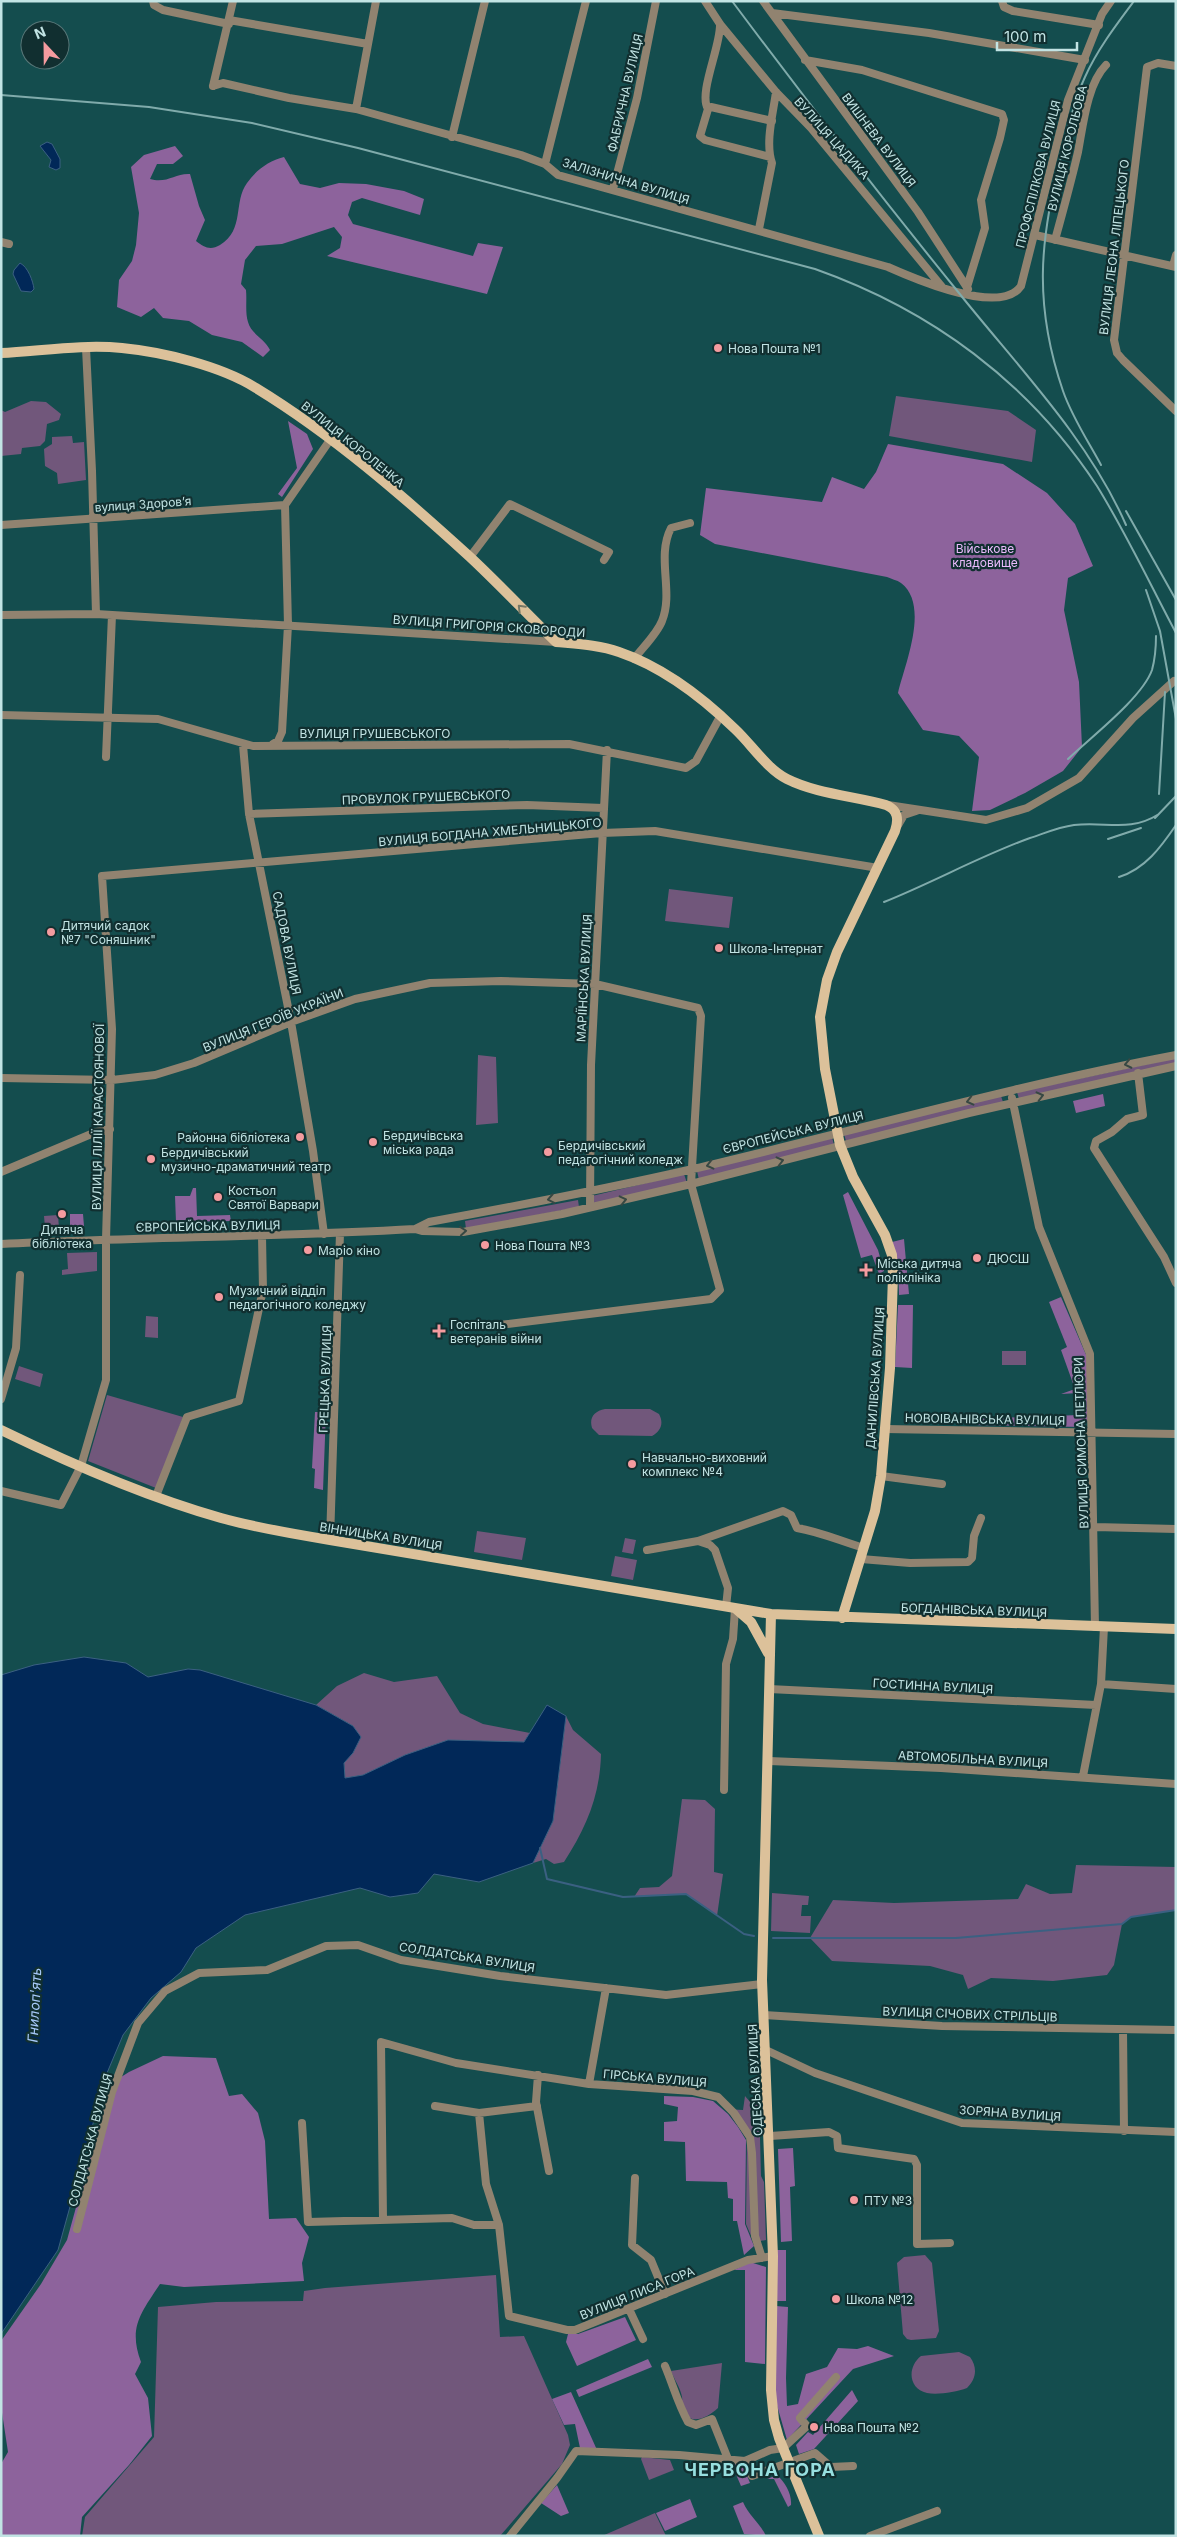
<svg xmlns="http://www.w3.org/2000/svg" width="1177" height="2537" viewBox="0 0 1177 2537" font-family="Inter,sans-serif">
  <rect width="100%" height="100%" fill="#144d4e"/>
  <path fill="#71577b" d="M896,396L1008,411L1036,430L1032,462L889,436Z
    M31,401L46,402L61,414L59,420L47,424L45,441L40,446L22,448L21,454L1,456V410L5,412Z
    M72,436L73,443L84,442L86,480L58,484L57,473L45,466L44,449L52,444V437Z
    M669,889L733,897L729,928L665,921Z
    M478,1055L496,1057L498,1123L476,1125Z
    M1176,1058V1063L1019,1099L1017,1092Z
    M1001,1096L1003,1102L846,1141L844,1134Z
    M832,1137L834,1145L699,1180L697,1171Z
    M684,1174L687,1183L593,1204L592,1196Z
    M578,1200L579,1207L466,1229L465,1221Z
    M58,1215L59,1228H45L44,1216Z
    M97,1252V1271L62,1275V1270L68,1269L67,1253Z
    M146,1316L158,1317V1338L145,1337Z
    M1002,1351H1026V1365H1002Z
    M19,1366L43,1374L40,1387L15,1379Z
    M107,1395L183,1417L156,1488L88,1461Z
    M605,1409H650L659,1414C664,1423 661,1431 652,1436L599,1435L592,1428C589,1418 594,1411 605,1409Z
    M477,1531L526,1538L522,1560L474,1552Z
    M625,1538L636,1540L633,1554L622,1552Z
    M615,1556L637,1560L633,1580L611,1576Z
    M364,1673L394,1682L437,1676L460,1713L483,1724L530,1733L524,1742L448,1740L363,1775L345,1778L344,1763L353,1726L316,1705L337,1686Z
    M566,1716L573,1730L601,1754C600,1796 586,1828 564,1862L554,1864L546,1859L533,1863L553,1821Z
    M682,1799L705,1800L715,1809L714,1872L723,1874L717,1916L686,1894L634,1897L640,1888L659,1887L672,1876Z
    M1076,1865L1176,1867V1910L1131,1917L1122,1924L1114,1965L1107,1975L1053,1981L991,1978L968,1989L963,1975L930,1966L832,1961L810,1938L833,1900L894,1903L1018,1899L1026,1884L1050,1894L1072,1893Z
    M772,1893L809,1896L808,1905H802L801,1916H811L810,1933L771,1931Z
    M745,2096L751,2103L759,2101L761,2176L764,2182L766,2240L760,2241L755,2245L746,2224L747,2139L726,2109L743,2110Z
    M925,2255L932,2263L939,2331L936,2338L911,2340L907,2339L903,2334L897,2263L904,2257Z
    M496,2275L500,2337L524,2336L568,2435L570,2445L562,2464L500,2536H82L85,2517L154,2437L158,2307L216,2302L303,2301L304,2291L325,2288Z
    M959,2352L970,2357C978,2368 976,2379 967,2388C956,2392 938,2395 927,2393C907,2388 908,2366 921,2356Z
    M722,2363L718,2408C706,2419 687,2428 681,2405C680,2400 683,2403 682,2397C681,2389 674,2379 671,2371Z
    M642,2457L670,2460L674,2470L649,2480L641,2459Z
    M655,2513L666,2536H602Z"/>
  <path fill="#8d639c" d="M175,146L183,156L173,164H157L150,179C167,184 175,173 190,174L199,206L205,220L196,241C204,247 210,251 220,245C245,230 233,202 247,183C257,169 269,161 284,157L300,184L320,188L339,183L366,184L404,191L424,199L420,215L362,198L352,202L348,215L353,224L473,256L478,243L503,247L487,294L327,256L340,248L342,237L334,227L282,244L256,246L245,260L241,284L246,290C247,300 245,313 248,322C251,334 265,339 270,350L263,357L242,342L212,335L189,321L163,318L154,308L141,317L117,307L119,280L132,261L136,245L139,213L131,167L144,155Z
    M288,421L307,434L313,449L282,497L278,494L297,468Z
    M888,444L1003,464L1047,493L1075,524L1093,566L1068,578L1064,610L1079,682L1082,747L1063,771L1025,793L990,810L972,811L979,757L959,736L923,730L898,693C905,664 930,605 901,583C897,580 891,579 887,577L715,544L700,535L706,488L822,502L832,477L864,489L876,472Z
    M1103,1094L1105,1106L1076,1113L1073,1101Z
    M193,1188H196L197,1216L230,1215L231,1221L176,1222L175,1196H190Z
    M848,1192L878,1250L884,1271L879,1274L872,1255L861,1258L843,1195Z
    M70,1214H83L84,1226H70Z
    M904,1239L909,1294L899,1295L898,1263L892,1242Z
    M1061,1297L1087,1357L1088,1420L1083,1427L970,1425V1419L1079,1415L1078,1393L1061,1394L1075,1389L1061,1350L1067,1347L1049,1302Z
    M898,1305H913L912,1368L895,1367Z
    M315,1412H326L323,1490L314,1488L315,1469L312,1468Z
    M163,2056L216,2058L229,2096L242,2094L258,2113L265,2141L269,2219L296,2218L309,2237L302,2263L304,2281L184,2287L160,2284C141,2313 128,2327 141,2362L135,2374L148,2398L152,2436L129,2465L82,2517L80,2536H1V2464L8,2452L1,2406V2341L41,2284L67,2240L110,2084L129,2072Z
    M664,2096L693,2097L713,2101L728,2114L738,2127L746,2140L745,2224L754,2246L744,2255L737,2221H733V2199L728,2198L727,2182L686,2181L685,2142L664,2141V2122L677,2121L678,2107L664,2104Z
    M793,2148L795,2186L790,2187L792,2241L781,2242L778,2149Z
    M777,2250H786V2301H776Z
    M750,2262L766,2267L765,2364L745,2362V2270H734Z
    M776,2306L788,2307L786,2378L787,2406L798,2404L806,2374L827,2367L838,2348L857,2349L868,2346L894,2356L853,2369L787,2440L776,2402Z
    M625,2317L636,2340L577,2366L566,2342L568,2334H578Z
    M648,2359L652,2367L579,2397L576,2390Z
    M852,2390L858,2401L814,2449L799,2454L796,2445L808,2432L813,2435Z
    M571,2392L597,2450L580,2448L575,2424L564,2425L552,2399Z
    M731,2463H742L750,2483L741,2486Z
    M777,2475C785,2482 792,2494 791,2505L788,2507L774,2479H767Z
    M557,2485L569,2513L561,2516L541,2503Z
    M690,2499L697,2517L665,2531L656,2513Z
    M743,2502C749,2516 760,2523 766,2536L744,2534L733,2506Z"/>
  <path fill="#012858" stroke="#3b6082" d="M47,142L52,144L60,159V168L56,170L49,167L51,160L40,146Z
    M20,263C28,267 33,281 34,289L31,292L21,291L13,274L14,270Z
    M84,1657L126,1663L148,1677L188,1669L200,1670L316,1705L353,1726L361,1737L353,1753L344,1763L345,1778L363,1775L405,1755L448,1740L524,1742L547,1705L566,1716L553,1821L533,1863L479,1882L434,1874L418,1893L390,1897L360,1888L245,1915L196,1948L181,1972L151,1998L123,2035L107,2073L58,2250L1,2334V1675L34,1665Z"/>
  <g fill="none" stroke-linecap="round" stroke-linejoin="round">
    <path stroke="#3b6082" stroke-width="2" d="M540,1848L547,1879L623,1897L686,1894L744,1934L754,1936
      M773,1938H956L1122,1924L1131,1917L1176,1910"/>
    <path stroke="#918370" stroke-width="8" d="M153,1L154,5L163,10L229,24
      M705,1L720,24L776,92L811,128L943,288
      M763,1L918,212L968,289
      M1002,1L1004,7L1013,11L1099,25
      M772,13L929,33L1085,60
      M229,20L368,44
      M805,60L862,70L1002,114L1004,120L1000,138L981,200L985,228L967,287
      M1176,66L1158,63L1147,67L1114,340L1117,353L1123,360L1176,411
      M213,86L223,83L289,98L356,109L521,155L545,164L558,175L888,267C915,279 1001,316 1021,286L1068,100L1102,14L1111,1
      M213,86L233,1
      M356,109L376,1
      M708,109C698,93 721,46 720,24
      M452,137L485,1
      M770,157L705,140L700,136L708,109L711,107L772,121
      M545,164L586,1
      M613,189L637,98L656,1
      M759,229L772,163C765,143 773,114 776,92
      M1035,235L1176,267
      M1055,240C1063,211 1071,182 1078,152C1083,126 1087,84 1106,65
      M1,242L9,244
      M1173,266L1176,255
      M86,348L92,471L96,614
      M1,525L285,505
      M470,557L510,504L609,552L604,560
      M1,615L96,614L556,642
      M634,659C643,647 657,634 662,621C674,592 656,557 671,528L690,523
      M1,715L158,719L253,746L569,744L686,768L696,761L721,715
      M273,744L278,741L282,732L288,625L285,505L330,440
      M243,745L249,814L291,1022L313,1151L324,1234
      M106,757L112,615
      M888,805L986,820L1027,808L1079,778L1133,718L1174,681
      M249,814L527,805L603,808
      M897,827L904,815L916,811
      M1138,1073L1143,1115L1127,1119L1112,1132L1096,1141L1094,1148L1164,1257L1176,1283
      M1,1078L112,1080L155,1075L194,1063L291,1022L355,999L430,983L501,981L595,984L698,1008L701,1016L691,1184L720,1290L711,1299L491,1326
      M1012,1098L1039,1227L1090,1354L1095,1627
      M1,1172L96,1132L110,1129
      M590,1207L591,1065L607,750
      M415,1229L429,1222C517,1206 605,1189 693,1169C854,1131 1013,1086 1176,1055
      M1,1244C139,1237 277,1237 415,1229L422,1231L463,1232L562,1214L691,1184L969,1113L1176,1066
      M1,1399L16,1348L20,1275
      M885,1429L1176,1434
      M881,1476L942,1484
      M1,1491L61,1505L81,1466L106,1380V1239L112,1029L102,876L602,833L655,831L878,868
      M156,1496L187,1417L239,1401L263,1290L262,1236
      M1095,1527L1176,1529
      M330,1540L340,1233
      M698,1541L710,1545L715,1550L728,1588L726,1607
      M647,1550L698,1541L783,1511L791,1515L797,1528C821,1532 840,1541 864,1548
      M861,1559L910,1563L968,1562L972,1558L974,1536L981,1518
      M1101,1684L1176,1689
      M769,1689L1096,1705
      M769,1761L941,1768L1176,1784
      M1083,1776L1101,1684L1104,1627
      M724,1790L726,1664L733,1639L735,1609
      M764,2015L942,2026L1176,2030
      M1123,2030L1124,2131
      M766,2050L815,2073L962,2123L1176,2132
      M538,2075L536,2102L549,2171
      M589,2084L606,1988
      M435,2106L479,2113L537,2106
      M479,2113L486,2184L499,2225L509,2316L567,2330H575L748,2260L773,2256
      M302,2123L308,2222L452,2218L474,2225H499
      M770,2136L829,2132L837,2136L838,2148L914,2159L917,2165V2244L950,2243
      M635,2178L632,2245L651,2260L665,2294
      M383,2219L381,2042L456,2063L589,2084L693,2091L718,2097L734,2113L750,2137L752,2153L755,2236L762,2258
      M77,2229L112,2092L138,2023L165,1991L199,1973L267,1970L326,1946L358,1945L401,1960L500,1976L666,1995L762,1984
      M629,2309L643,2339
      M665,2366C673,2385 678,2404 688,2422L696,2425L712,2419L728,2459
      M745,2461L752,2476L815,2453L831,2467L853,2466
      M510,2536L557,2478L576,2451L679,2455L745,2461L770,2450L783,2448L807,2426L800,2418L836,2377
      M870,2536L937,2511"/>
    <path stroke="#dcc19a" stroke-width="10" d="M1,353C41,351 83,344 122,348C163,352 221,366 256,388C333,435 403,496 470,557C499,584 527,614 556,642C577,644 599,645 619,652C663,667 703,698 735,729C752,745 767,769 787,779C817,794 854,796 886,805C898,810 899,819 895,831L837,952L827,980L820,1017L825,1069L840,1145L853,1177L885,1235L892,1255L893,1275L890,1368L881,1476L875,1511L842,1618
      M1,1430C71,1464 146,1497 221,1518C257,1528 293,1534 330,1540L771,1614L1176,1629
      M736,1609L751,1622L768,1653
      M771,1614L762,1980L773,2256L771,2390L774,2420L779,2438L819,2536"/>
    <path stroke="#80abab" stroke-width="2" d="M732,1C806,100 881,197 959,293C1018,367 1088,438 1126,525
      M1,95L149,107L252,123L358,148L815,269C931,310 1029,382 1097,486C1126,533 1150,584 1176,633
      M1101,465C1088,441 1072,417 1063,391C1034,306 1039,242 1061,157C1068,130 1073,103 1085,77C1097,50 1116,25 1134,1
      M1126,511L1176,600
      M1146,590L1160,631L1176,719
      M1068,759C1091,737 1142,698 1152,670C1155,659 1156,647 1156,636
      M1159,794L1165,692
      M1155,818L1176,796
      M1108,839L1141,828
      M1119,877C1145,869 1161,847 1176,825
      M884,902C934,882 980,856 1030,838C1045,833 1059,827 1074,825C1106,821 1129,833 1159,814"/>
  </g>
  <defs><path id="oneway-chevron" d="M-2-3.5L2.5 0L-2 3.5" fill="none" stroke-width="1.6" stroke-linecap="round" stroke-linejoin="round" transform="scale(1.25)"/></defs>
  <use stroke="#767865" href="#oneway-chevron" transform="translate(521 608) rotate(-135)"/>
  <g stroke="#374843">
    <use href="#oneway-chevron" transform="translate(1128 1064) rotate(168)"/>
    <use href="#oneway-chevron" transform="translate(1040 1096) rotate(-14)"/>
    <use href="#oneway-chevron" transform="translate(970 1101) rotate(166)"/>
    <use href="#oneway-chevron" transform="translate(780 1161) rotate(-14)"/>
    <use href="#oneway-chevron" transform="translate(710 1165) rotate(166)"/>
    <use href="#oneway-chevron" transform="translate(551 1199) rotate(169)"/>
    <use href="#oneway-chevron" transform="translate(623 1200) rotate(-13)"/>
    <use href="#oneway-chevron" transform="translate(463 1231) rotate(-5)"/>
  </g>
  <g fill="#f49b9f" stroke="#112f30" stroke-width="2">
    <circle cx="718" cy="348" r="5"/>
    <circle cx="51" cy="932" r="5"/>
    <circle cx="719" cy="948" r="5"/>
    <circle cx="300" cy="1137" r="5"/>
    <circle cx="373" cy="1142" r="5"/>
    <circle cx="548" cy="1152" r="5"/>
    <circle cx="151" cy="1159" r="5"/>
    <circle cx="218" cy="1197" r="5"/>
    <circle cx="62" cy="1214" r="5"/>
    <circle cx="485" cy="1245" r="5"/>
    <circle cx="308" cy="1250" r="5"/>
    <circle cx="977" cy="1258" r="5"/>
    <path d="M863.5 1262.5h5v5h5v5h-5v5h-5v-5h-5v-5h5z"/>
    <circle cx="219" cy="1297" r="5"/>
    <path d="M436.5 1323.5h5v5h5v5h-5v5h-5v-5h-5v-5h5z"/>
    <circle cx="632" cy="1464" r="5"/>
    <circle cx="854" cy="2200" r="5"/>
    <circle cx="836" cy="2299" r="5"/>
    <circle cx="814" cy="2427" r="5"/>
  </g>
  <g text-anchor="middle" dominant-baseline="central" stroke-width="4.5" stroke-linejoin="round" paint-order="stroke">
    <g font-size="12" fill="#c2e4e4" stroke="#112f30">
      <text transform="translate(625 93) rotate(-77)">ФАБРИЧНА ВУЛИЦЯ</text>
      <text transform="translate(832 138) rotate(48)">ВУЛИЦЯ ЦАДИКА</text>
      <text transform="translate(879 140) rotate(53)">ВИШНЕВА ВУЛИЦЯ</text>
      <text transform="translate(1067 148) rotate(-76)">ВУЛИЦЯ КОРОЛЬОВА</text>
      <text transform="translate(1038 174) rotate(-76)">ПРОФСПІЛКОВА ВУЛИЦЯ</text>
      <text transform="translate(626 181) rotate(17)">ЗАЛІЗНИЧНА ВУЛИЦЯ</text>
      <text transform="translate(1114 247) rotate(-83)">ВУЛИЦЯ ЛЕОНА ЛІПЕЦЬКОГО</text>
      <text transform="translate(353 444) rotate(39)">ВУЛИЦЯ КОРОЛЕНКА</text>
      <text transform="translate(143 504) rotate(-4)">вулиця Здоровʼя</text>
      <text transform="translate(489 626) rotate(4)">ВУЛИЦЯ ГРИГОРІЯ СКОВОРОДИ</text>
      <text x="375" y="733">ВУЛИЦЯ ГРУШЕВСЬКОГО</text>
      <text transform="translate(426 797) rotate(-2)">ПРОВУЛОК ГРУШЕВСЬКОГО</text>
      <text transform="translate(490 832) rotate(-5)">ВУЛИЦЯ БОГДАНА ХМЕЛЬНИЦЬКОГО</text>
      <text transform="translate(287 943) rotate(79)">САДОВА ВУЛИЦЯ</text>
      <text transform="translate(584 978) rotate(-87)">МАРІЇНСЬКА ВУЛИЦЯ</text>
      <text transform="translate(273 1020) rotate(-22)">ВУЛИЦЯ ГЕРОЇВ УКРАЇНИ</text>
      <text transform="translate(98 1117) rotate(-89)">ВУЛИЦЯ ЛІЛІЇ КАРАСТОЯНОВОЇ</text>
      <text transform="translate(793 1132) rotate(-14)">ЄВРОПЕЙСЬКА ВУЛИЦЯ</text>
      <text transform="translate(208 1226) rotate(-1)">ЄВРОПЕЙСЬКА ВУЛИЦЯ</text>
      <text transform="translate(875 1378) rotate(-86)">ДАНИЛІВСЬКА ВУЛИЦЯ</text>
      <text transform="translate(325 1379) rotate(-88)">ГРЕЦЬКА ВУЛИЦЯ</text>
      <text transform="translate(985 1419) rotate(1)">НОВОІВАНІВСЬКА ВУЛИЦЯ</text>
      <text transform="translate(1081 1443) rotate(-92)">ВУЛИЦЯ СИМОНА ПЕТЛЮРИ</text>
      <text transform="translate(381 1536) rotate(9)">ВІННИЦЬКА ВУЛИЦЯ</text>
      <text transform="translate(974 1610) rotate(2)">БОГДАНІВСЬКА ВУЛИЦЯ</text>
      <text transform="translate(933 1686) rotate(3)">ГОСТИННА ВУЛИЦЯ</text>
      <text transform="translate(973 1759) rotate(3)">АВТОМОБІЛЬНА ВУЛИЦЯ</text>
      <text transform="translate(467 1957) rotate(9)">СОЛДАТСЬКА ВУЛИЦЯ</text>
      <text transform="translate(970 2014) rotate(2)">ВУЛИЦЯ СІЧОВИХ СТРІЛЬЦІВ</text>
      <text transform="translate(655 2078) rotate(5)">ГІРСЬКА ВУЛИЦЯ</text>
      <text transform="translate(755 2080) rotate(-93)">ОДЕСЬКА ВУЛИЦЯ</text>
      <text transform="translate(1010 2113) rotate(4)">ЗОРЯНА ВУЛИЦЯ</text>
      <text transform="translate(90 2140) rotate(-75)">СОЛДАТСЬКА ВУЛИЦЯ</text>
      <text transform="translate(637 2293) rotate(-22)">ВУЛИЦЯ ЛИСА ГОРА</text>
    </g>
    <g font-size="12" fill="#c2e4e4" stroke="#112f30" text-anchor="start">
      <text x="728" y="348">Нова Пошта №1</text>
      <text x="61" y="925">Дитячий садок<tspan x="61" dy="14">№7 "Соняшник"</tspan></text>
      <text x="729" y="948">Школа-Інтернат</text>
      <text x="383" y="1135">Бердичівська<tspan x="383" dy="14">міська рада</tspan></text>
      <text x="290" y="1137" text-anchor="end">Районна бібліотека</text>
      <text x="558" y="1145">Бердичівський<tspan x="558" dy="14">педагогічний коледж</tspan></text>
      <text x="161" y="1152">Бердичівський<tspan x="161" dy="14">музично-драматичний театр</tspan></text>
      <text x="228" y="1190">Костьол<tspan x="228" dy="14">Святої Варвари</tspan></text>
      <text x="62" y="1229" text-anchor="middle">Дитяча<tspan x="62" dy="14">бібліотека</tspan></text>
      <text x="495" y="1245">Нова Пошта №3</text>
      <text x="318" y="1250">Маріо кіно</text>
      <text x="987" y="1258">ДЮСШ</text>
      <text x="877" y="1263">Міська дитяча<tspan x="877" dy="14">поліклініка</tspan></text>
      <text x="229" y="1290">Музичний відділ<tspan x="229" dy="14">педагогічного коледжу</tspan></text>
      <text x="450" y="1324">Госпіталь<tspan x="450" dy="14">ветеранів війни</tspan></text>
      <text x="642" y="1457">Навчально-виховний<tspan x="642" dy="14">комплекс №4</tspan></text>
      <text x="864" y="2200">ПТУ №3</text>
      <text x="846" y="2299">Школа №12</text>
      <text x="824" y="2427">Нова Пошта №2</text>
    </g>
    <g font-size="12" fill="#ebbbfd" stroke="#112f30">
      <text x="985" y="548">Військове<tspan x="985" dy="14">кладовище</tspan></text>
    </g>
    <g font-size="14" font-style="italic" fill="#a7c9f9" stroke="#112f30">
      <text transform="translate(34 2005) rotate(-87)">Гнилоп'ять</text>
    </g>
    <g font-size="18" font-weight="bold" letter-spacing="1" fill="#97dfdf" stroke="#112f30">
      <text x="760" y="2469">ЧЕРВОНА ГОРА</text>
    </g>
  </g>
  <rect width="1177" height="2537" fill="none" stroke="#c2e4e4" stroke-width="5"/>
  <g transform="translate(45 45) rotate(338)"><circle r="24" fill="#112f30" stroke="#587778"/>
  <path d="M0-4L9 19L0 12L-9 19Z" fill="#f49b9f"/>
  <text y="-8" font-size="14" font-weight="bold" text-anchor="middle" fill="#c2e4e4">N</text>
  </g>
  <path d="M997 42v8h80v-8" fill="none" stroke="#c2e4e4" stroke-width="2.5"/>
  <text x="1004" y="42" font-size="15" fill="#c2e4e4" stroke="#112f30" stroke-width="4" paint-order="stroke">100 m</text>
</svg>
